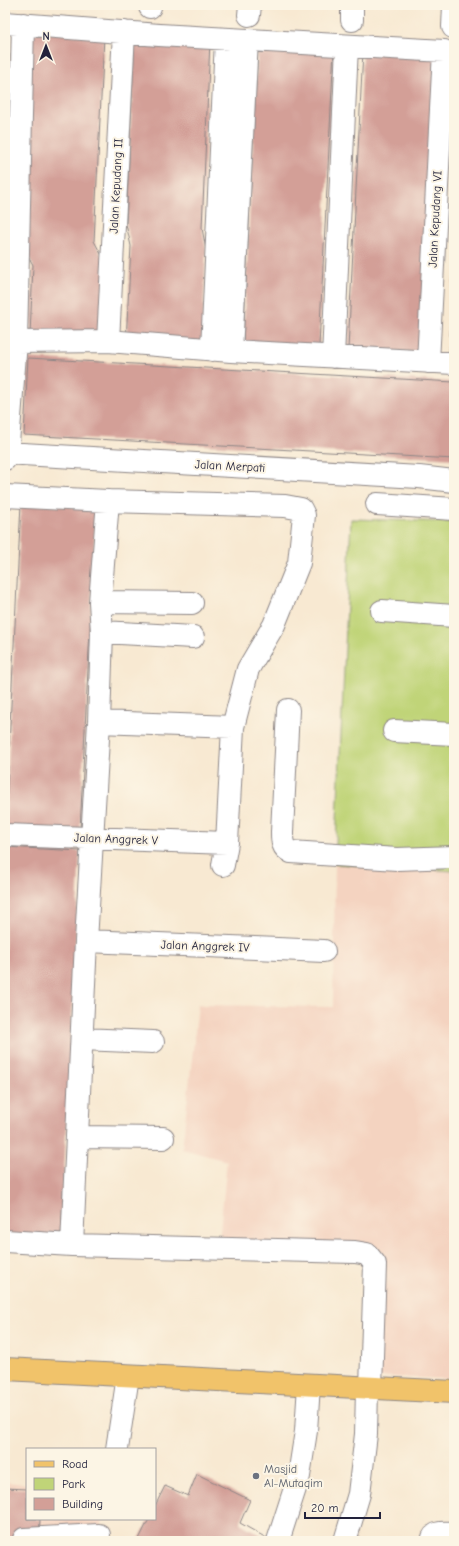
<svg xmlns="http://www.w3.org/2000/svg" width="459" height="1546" viewBox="0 0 459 1546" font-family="'Comic Neue',sans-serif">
  <rect width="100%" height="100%" fill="#fcf5e5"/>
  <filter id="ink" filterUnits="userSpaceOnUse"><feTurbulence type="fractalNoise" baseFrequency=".025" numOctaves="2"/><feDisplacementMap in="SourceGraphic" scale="8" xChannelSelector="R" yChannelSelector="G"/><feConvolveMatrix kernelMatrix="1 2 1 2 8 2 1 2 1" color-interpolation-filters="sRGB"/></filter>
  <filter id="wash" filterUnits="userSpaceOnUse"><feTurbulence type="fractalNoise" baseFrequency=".012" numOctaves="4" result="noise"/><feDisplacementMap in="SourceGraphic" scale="16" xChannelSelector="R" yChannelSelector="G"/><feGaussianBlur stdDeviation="0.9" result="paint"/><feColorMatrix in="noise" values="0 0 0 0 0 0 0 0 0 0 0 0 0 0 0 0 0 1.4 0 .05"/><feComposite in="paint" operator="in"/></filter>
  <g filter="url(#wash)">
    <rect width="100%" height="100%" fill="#f8e9d2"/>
    <path fill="#f4d3c0" d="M335,864L454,871V1379L367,1376L374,1248L219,1242L227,1161L182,1149L198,1005L333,1007Z
      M5,1482L27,1484V1519H103L98,1541H5Z"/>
    <path fill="#c0d478" stroke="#717b5a" d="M351,519L454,522V871L335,864Z"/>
    <g id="blocks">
      <path fill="#d39f97" d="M28,32L104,36L94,241L109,269L105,339L30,335L33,265L19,238Z
        M135,37L210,40L202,228L206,250L202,345L126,342L131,246L126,224Z
        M258,45L334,48L319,346L243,343Z
        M363,51L438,55L424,353L348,349Z
        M5,53L9,54L6,108H5Z
        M453,280H454V354H449Z
        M28,358L454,382V459L24,435Z
        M21,504L96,508L80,830L5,827Z
        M5,847L80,851L61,1237L5,1234Z
        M197,1474L250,1500L240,1523L270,1540V1541H138L149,1519H155V1506L165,1486L188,1496Z
        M5,1488L27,1489V1519H40L39,1541H5Z"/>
    </g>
  </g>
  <g filter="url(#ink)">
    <use href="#blocks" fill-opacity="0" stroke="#8d8686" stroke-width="1"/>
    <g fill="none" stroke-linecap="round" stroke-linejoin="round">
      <g stroke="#8d8686" stroke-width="24">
        <path id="minor" d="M150,7V5
          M249,15L250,5
          M352,20V5
          M5,23L159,35L444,51L428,362
          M453,27L454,5
          M108,341L124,32
          M16,342L108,341L231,351L454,363
          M212,350L226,39
          M231,351L247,40
          M333,357L347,46
          M5,453L419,477L454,481
          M5,459L8,443L16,342L23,24
          M5,496L108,501L285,506L301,509L304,515L299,563L274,625L248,669L233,727L227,843L223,865
          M377,504L454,509
          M100,602L192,603
          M382,611L454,616
          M102,632L193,637
          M288,710L282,832C282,841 282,848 291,852L397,859L454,857
          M99,722L233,727
          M394,731L454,734
          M5,835L227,843
          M86,941L324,951
          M82,1039L153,1042
          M78,1137L163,1138
          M5,1241L72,1245L355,1252L367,1254L375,1264L371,1388
          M72,1245L86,941L99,722L102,632L100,602L108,501
          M117,1449L128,1376
          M24,1539L99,1535
          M278,1541L299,1476L306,1431L309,1385
          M345,1541L359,1494L366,1434L367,1388
          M432,1541C434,1530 445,1533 454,1533"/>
      </g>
      <g stroke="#8d8686" stroke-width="24">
        <path id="major" d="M5,1369L454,1392"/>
      </g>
      <use href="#minor" stroke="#fff" stroke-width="22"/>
      <use href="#major" stroke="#f1c36a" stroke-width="22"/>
    </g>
  </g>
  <circle fill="#6b7280" stroke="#fcf5e5" stroke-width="1.5" cx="256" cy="1476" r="4"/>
  <g text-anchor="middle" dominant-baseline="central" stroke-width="4" stroke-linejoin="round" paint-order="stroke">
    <g font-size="12" fill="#22223b" stroke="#fcf5e5">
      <text transform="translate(116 186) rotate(-87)">Jalan Kepudang II</text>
      <text transform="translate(435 219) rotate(-87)">Jalan Kepudang VI</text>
      <text transform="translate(230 466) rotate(3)">Jalan Merpati</text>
      <text transform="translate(116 839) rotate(2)">Jalan Anggrek V</text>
      <text transform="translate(205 946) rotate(2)">Jalan Anggrek IV</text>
    </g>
    <g font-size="12" fill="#5b616d" stroke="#fcf5e5" text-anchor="start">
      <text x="264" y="1469">Masjid<tspan x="264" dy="14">Al-Mutaqim</tspan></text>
    </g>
  </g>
  <rect width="459" height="1546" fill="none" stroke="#fcf5e5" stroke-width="20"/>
  <rect x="26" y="1448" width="130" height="72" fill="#fcf5e5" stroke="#a5a1a1"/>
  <rect x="34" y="1461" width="20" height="6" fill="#f1c36a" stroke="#a5a1a1"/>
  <text x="62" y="1468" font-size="12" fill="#22223b">Road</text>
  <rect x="34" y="1478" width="20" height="12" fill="#c0d478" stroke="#a5a1a1"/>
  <text x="62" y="1488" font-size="12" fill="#22223b">Park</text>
  <rect x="34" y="1498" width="20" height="12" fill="#d39f97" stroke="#a5a1a1"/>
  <text x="62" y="1508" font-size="12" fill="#22223b">Building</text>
  <g transform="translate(46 46)" stroke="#fcf5e5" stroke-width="3" paint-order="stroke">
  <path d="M0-3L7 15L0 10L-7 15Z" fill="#22223b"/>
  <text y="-6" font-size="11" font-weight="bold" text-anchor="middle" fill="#22223b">N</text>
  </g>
  <path d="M305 1512v6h75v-6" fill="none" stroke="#22223b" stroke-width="2"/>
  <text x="311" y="1512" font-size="12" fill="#22223b" stroke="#fcf5e5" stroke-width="3" paint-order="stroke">20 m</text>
</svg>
